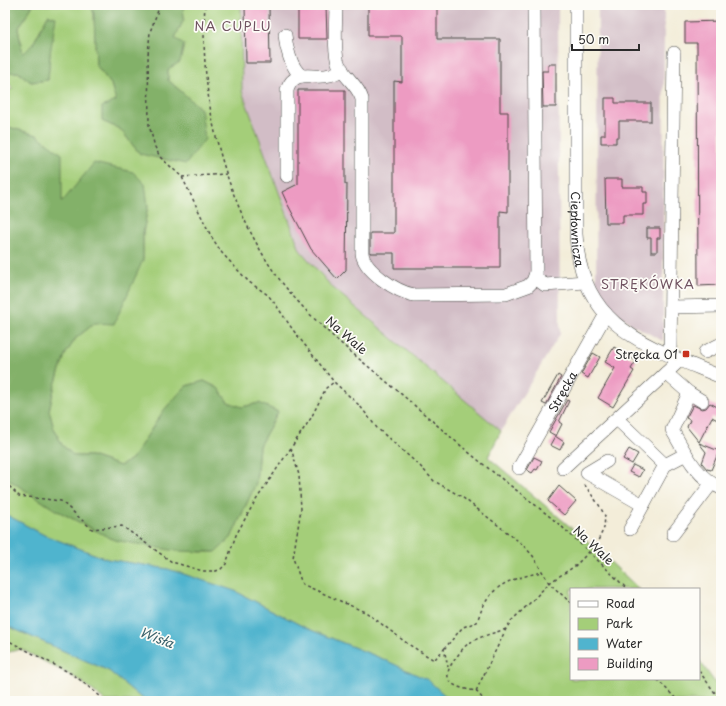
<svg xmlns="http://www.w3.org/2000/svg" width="726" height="706" viewBox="0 0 726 706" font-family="'Playpen Sans',sans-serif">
  <rect width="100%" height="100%" fill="#fdfcf7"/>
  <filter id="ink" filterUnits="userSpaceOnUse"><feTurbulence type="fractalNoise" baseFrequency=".025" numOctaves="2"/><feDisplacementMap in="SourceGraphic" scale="8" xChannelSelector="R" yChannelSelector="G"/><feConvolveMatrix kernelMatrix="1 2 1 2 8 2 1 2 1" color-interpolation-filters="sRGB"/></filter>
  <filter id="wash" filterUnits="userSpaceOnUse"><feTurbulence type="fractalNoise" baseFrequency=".012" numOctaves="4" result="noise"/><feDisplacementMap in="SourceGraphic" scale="16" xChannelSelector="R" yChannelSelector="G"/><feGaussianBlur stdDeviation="0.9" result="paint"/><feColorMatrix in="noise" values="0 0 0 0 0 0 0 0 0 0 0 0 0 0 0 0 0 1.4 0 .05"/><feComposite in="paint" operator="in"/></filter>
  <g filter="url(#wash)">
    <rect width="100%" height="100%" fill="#f3edd9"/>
    <path fill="#d2bdc6" d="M241,5H558L560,334L501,431L332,287L300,250L242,91Z
      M598,5H664L663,341L631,324L619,314L609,304L596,281Z"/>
    <path fill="#a4ce79" stroke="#687c52" d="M33,5H91L94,14L96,65L111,84L116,102L102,121L120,129L140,154L201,109L168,80V69L180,61L184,45L175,38L184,19L183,5H241L242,91L300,250L332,287L501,431L488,457L601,553L639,589H571V679H699V660L721,691V701H451L427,680L383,659L306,628L235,591L168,569L107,559L44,535L5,514V477L54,509L92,529L199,552H215L231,538L256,483L259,446L278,412L259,403L242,407L228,402L218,388L204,381L186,386L164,410L132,459L120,466L91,456H74L62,445L54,429L49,410L55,385L65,355L76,338L95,323L143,260V233L148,206L62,203L37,135L5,126V90L13,89L5,78V73L18,72L31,82L48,80L50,54L48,15L33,44L23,54L18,29Z
      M5,625L109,671L140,697L150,701H106L79,680L21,649L5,653Z"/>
    <path fill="#83b169" stroke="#576e4a" d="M5,5H33L18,29L23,54L33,44L48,15L56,17L50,54L48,80L31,82L18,72L5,73Z
      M91,5H183L184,19L175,38L184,44L180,62L168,69V80L201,109L205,139L186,164L140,154L120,129L102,121V107L116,101L111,84L96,65L94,14Z
      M5,126L37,135L62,154V202L94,163L133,172L145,184L148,206L143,233V260L114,324L95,323L76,338L65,355L55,385L49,410L54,429L62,445L74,456H91L120,466L132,459L164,410L186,386L204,381L218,388L228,402L242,407L259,403L278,412L259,446L256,483L231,538L216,552L176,551L114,540L54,509L5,477Z"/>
    <path fill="#50b4ce" stroke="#3e707c" d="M5,514L44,535L107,559L168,569L235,591L306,628L383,659L428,680L451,701H150L140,697L109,671L5,625Z"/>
    <g id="blocks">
      <path fill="#ed9bc2" d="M245,5H269L270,63H246Z
        M298,5H326L327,39H298Z
        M368,5H437V39H500V112H508V212L500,211V268H394V253H370V233H394V81L402,82V36H368Z
        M721,21V285L698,286L697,43H685V22Z
        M548,64H556V107H543L542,71H548Z
        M298,90H345V184H347L346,270L337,279L311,249L287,203L282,192L298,184Z
        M605,98H615V103H651V121H619V137H616V143H601V135H605Z
        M605,179H622V187H643V192H647V204H643V215H623V223H606Z
        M647,228H660V238H657V252H651V238H647Z
        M614,347L636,361L631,369L634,371L613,407L598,398L615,368L605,362Z
        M593,353L600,357L588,378L581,374Z
        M558,375L561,377L546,405L542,403Z
        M567,400L569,401L559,422L562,424L556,436L549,432Z
        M710,403L721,409V422L712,417L699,442L687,427L690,420L686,418L693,405L702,409L706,408Z
        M555,436L564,442L560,450L550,445Z
        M699,443L719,451L711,470L707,469L702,463L706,452Z
        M629,449L638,454L632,464L623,459Z
        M534,457L542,461L537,470L535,469L532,473L527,470Z
        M633,465L643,470L639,477L629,472Z
        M559,486L576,501L564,515L548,501Z"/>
    </g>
  </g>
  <g filter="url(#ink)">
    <use href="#blocks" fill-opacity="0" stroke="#494845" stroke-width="1"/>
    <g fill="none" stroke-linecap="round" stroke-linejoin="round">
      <g stroke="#494845" stroke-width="14">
        <g id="minor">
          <path d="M336,5C336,19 333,53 339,65C345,78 358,85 362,99V253C364,271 397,292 414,295L506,294L528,286L533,281L536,273"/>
          <path d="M534,5L536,277L538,280L545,285L585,282"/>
          <path id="s1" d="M576,5V234C580,328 648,346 721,377"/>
          <path d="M285,35C286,47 291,69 302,76"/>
          <path d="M287,176V90C295,67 313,80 330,75C335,74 338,72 342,69"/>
          <path d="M671,307L721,306"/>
          <path d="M705,352L721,344"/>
          <path d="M670,355L674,53"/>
          <path d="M666,373L689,393L672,430C685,452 696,478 721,488"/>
          <path d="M689,393L702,401"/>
          <path d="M617,419L665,465L686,454"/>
          <path d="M607,461L587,473L643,505"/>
          <path id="s2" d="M519,468L606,314"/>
          <path d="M563,468L680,360"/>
          <path d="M630,529L665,465"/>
          <path d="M673,534L711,484"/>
        </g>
      </g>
      <path stroke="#494845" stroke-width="1.5" stroke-dasharray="3 3" stroke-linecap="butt" d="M160,5L150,32L148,55L149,125L155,147L160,157L182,177L211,236L222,253L249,282L268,295L276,305L293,330L334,382L360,406L377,428L420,466L434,481L462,497L522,544L533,556L549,583L571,603
        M205,5C199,94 221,190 270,266C304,317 354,354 400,393C426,415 451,438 478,460C505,482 534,503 561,526C583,546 605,567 627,589
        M182,177L226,174
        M291,448L299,475L301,509L293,558L302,584L367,613L408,644L434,660L444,649L448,667
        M5,482L19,496L61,501L92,529L122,526L172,562L203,571H216L221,569L226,564L236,535L254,503L311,418L326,388L334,382
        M506,629C494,633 481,636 471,642C465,645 460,652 456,658C437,681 454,688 476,691L506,629L511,621L533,600L549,583L575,566L596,545L604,528L605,516L599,505L584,484
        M5,639L74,675L106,701
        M444,649L463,627L477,622C489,585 506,580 542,572
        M699,671L721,701
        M657,679L678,701
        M476,691L485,701"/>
      <use href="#minor" stroke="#fff" stroke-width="13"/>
    </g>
  </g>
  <rect fill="#c8321e" stroke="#fdfcf7" stroke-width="1.5" x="682" y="350" width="8" height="8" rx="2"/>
  <g text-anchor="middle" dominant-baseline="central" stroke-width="3.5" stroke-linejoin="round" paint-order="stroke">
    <g font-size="12" fill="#2b2b2b" stroke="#fdfcf7">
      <text stroke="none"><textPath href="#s1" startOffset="224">Ciepłownicza</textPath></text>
      <text transform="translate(347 335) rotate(41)">Na Wale</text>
      <text stroke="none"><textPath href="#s2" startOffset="88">Stręcka</textPath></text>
      <text transform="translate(594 545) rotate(43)">Na Wale</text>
    </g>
    <g font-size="12" fill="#2b2b2b" stroke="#fdfcf7" text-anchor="end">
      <text x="678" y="354">Stręcka 01</text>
    </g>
    <g font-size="13" letter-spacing="1" fill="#6f5260" stroke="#fdfcf7">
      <text x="233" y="25">NA CUPLU</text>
      <text x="648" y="283">STRĘKÓWKA</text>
    </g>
    <g font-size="13" font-style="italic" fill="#3a626c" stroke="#fdfcf7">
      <text transform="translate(157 637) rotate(21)">Wisła</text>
    </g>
  </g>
  <rect width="726" height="706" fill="none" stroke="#fdfcf7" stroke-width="20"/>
  <rect x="570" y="588" width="130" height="92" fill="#fdfcf7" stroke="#a9a8a5"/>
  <rect x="578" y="601" width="20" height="6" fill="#ffffff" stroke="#a9a8a5"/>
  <text x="606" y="608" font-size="12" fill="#2b2b2b">Road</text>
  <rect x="578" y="618" width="20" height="12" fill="#a4ce79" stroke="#a9a8a5"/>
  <text x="606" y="628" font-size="12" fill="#2b2b2b">Park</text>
  <rect x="578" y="638" width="20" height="12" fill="#50b4ce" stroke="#a9a8a5"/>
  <text x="606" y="648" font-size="12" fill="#2b2b2b">Water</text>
  <rect x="578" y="658" width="20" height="12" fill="#ed9bc2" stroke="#a9a8a5"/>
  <text x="606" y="668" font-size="12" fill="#2b2b2b">Building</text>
  <path d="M572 44v6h67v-6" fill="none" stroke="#2b2b2b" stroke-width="2"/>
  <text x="578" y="44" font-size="12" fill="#2b2b2b" stroke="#fdfcf7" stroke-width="3" paint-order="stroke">50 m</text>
</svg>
